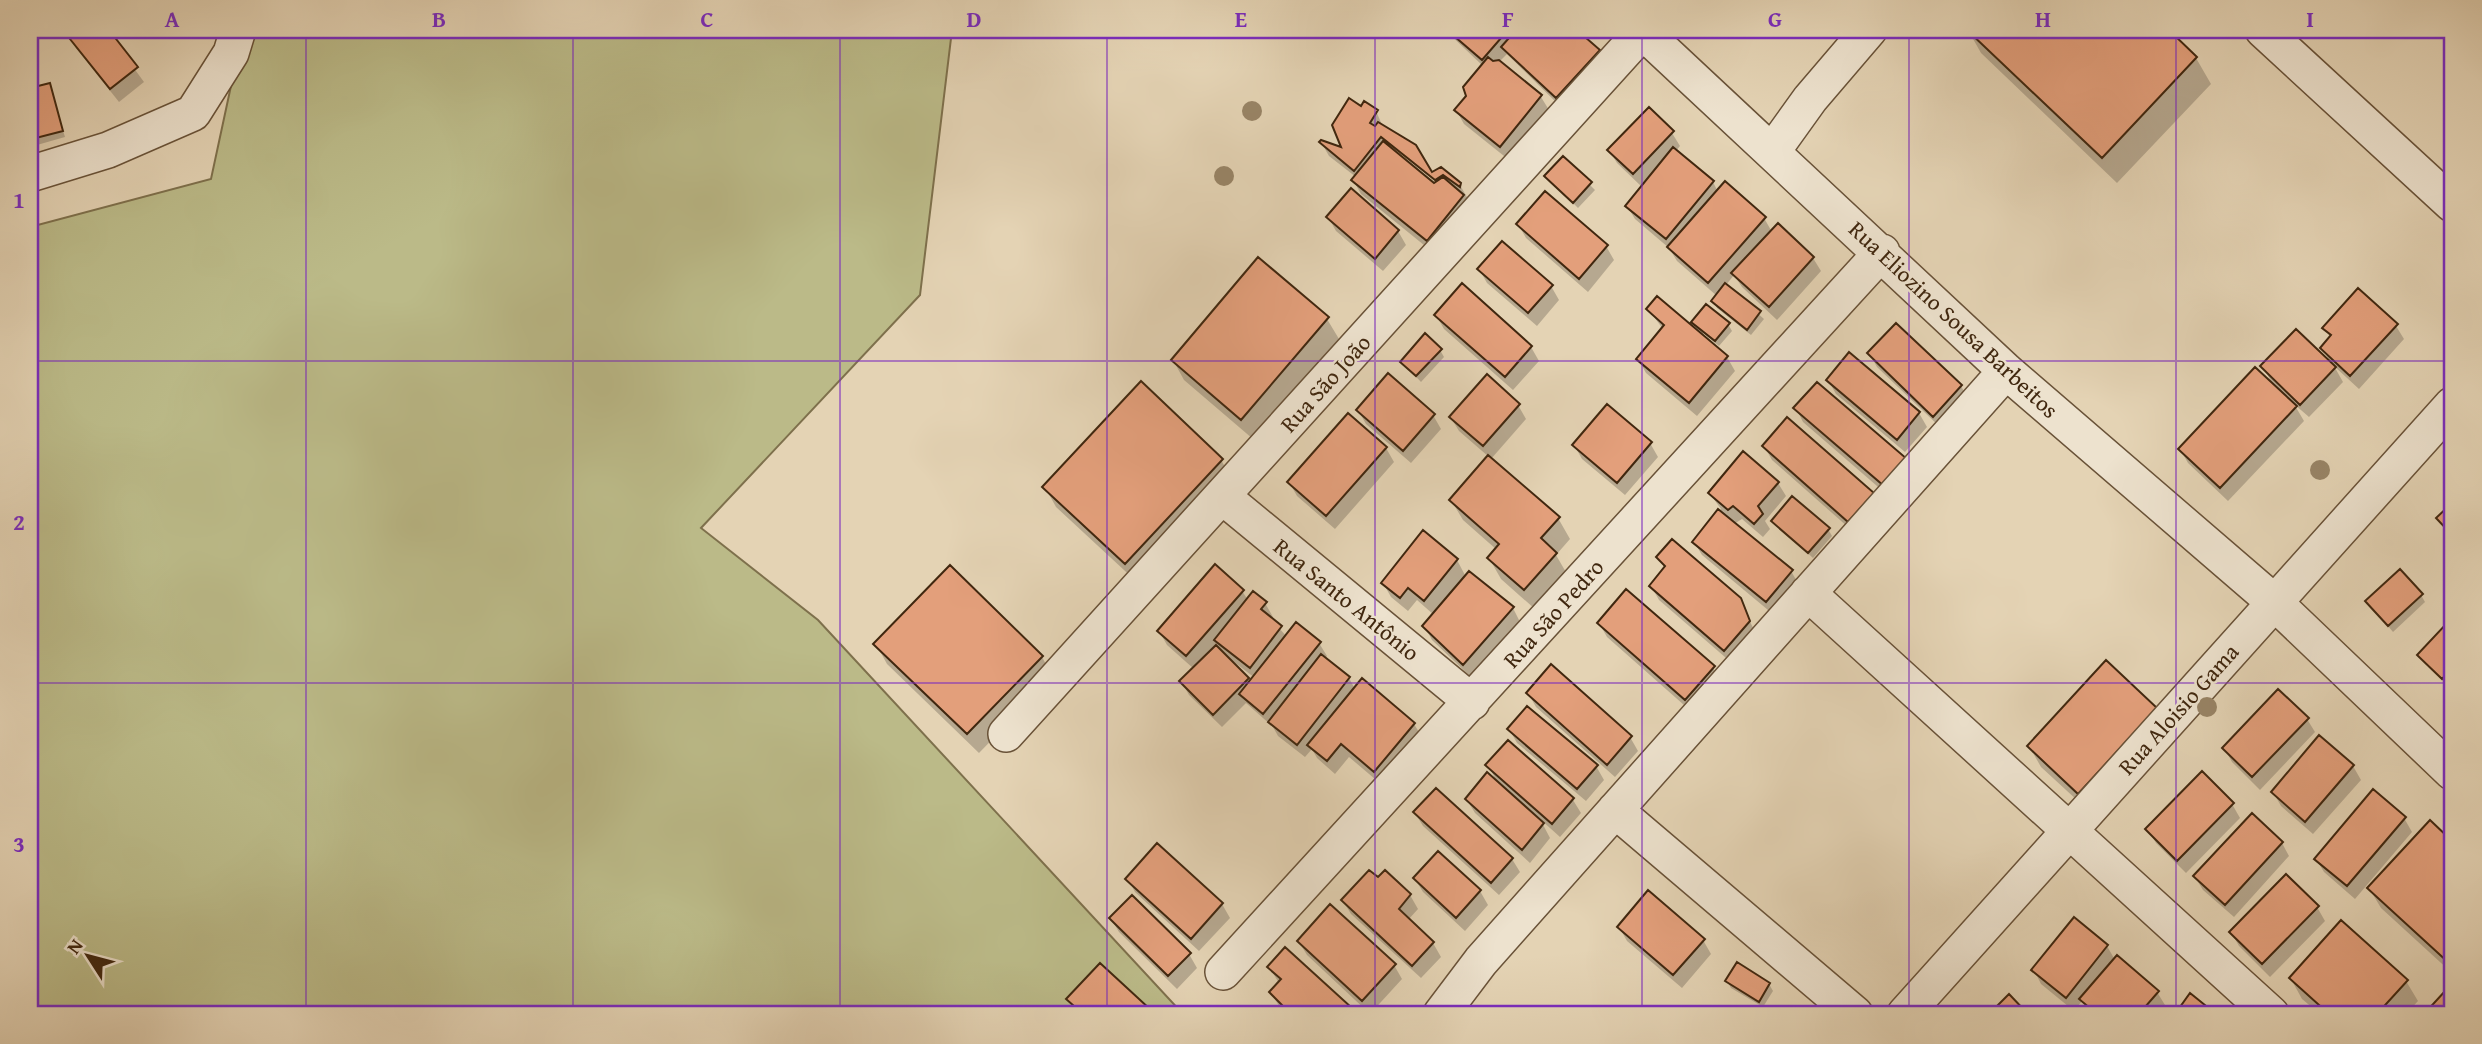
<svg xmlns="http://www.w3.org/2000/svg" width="2482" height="1044" viewBox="0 0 2482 1044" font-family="'Gentium Book Plus',serif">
  <rect width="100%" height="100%" fill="#e4d3b4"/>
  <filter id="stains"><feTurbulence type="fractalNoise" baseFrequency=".00286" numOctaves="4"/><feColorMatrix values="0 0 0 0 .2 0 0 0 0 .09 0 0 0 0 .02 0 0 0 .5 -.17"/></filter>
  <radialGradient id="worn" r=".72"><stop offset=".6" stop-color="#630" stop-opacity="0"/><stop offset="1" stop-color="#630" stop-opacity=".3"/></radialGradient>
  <path fill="#bbba88" stroke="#7e704c" stroke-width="2" d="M243,30H952L920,295L701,528L818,620L1183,1014H30V227L211,179Z"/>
  <path fill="#0003" fill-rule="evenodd" d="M74,30H106L144,82L119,102L76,48L68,34Z
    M1445,30H1575L1598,51L1606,65L1565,111L1507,54L1499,62L1541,97L1549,110L1509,160L1464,124L1456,110L1467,96L1483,66Z
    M1968,30H2166L2196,58L2211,84L2117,183L1981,53Z
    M49,85L65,137L37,145L30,123V90Z
    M1361,108L1376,111L1383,127L1432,175L1441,169L1460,185L1468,199L1435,254L1361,194L1353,180L1356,177L1329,156L1321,142L1344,150ZM1383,136L1443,184L1441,187L1383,141Z
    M1672,133L1680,146L1675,152L1713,182L1718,192L1764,218L1772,232L1813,258L1821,271L1777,320L1742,287L1734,275L1726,285L1764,319L1751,335L1717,308L1713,301L1717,296L1677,261L1669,248L1635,219L1627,206L1642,187L1617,163L1609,150Z
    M1563,158L1595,190L1578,208L1546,176Z
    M1328,217L1398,231L1406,245L1383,271L1336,231Z
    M1518,224L1606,246L1614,260L1588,292L1526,238Z
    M1479,269L1551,286L1559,300L1537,326L1487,283Z
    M1648,309L1701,335L1693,322L1728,324L1732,331L1719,346L1703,333L1701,336L1727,357L1735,371L1697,416L1646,373L1638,359L1663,329Z
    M1436,315L1531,347L1539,361L1513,390L1444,329Z
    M1327,319L1339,339L1253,439L1184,380L1173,360Z
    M2396,326L2404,339L2359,389L2334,366L2343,382L2309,417L2294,404L2304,421L2228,501L2188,463L2180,449L2273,385L2263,367L2331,363L2322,348L2331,338L2324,328Z
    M1440,350L1444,357L1421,382L1402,362Z
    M1869,353L1961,386L1969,400L1942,429L1877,367Z
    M1828,380L1919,413L1927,427L1905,452L1836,394Z
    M1518,405L1526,419L1491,459L1558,518L1570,539L1556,555L1567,574L1536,610L1501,579L1489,558L1497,550L1463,520L1451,500L1489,457L1459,431L1451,418Z
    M1796,408L1913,474L1892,499L1803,422Z
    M1358,410L1433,415L1441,429L1411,463L1366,424Z
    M1650,443L1658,457L1625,495L1582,459L1574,445Z
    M1764,446L1873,494L1881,508L1857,535L1772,460Z
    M1386,448L1394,462L1335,529L1297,496L1289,482Z
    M1221,460L1233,480L1138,583L1056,507L1045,487Z
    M1778,483L1786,496L1765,521L1770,529L1763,537L1742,519L1734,524L1791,571L1799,585L1774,615L1702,555L1694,542L1721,509L1710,494Z
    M1773,521L1828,529L1832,536L1813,558Z
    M1659,557L1739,599L1757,636L1733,664L1659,600L1651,586L1665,569Z
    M1457,560L1466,577L1513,608L1520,622L1472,678L1432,640L1425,627L1434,615L1417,600L1408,611L1391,597L1383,583Z
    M1242,591L1248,600L1265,603L1273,617L1271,619L1287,637L1319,643L1327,656L1325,659L1349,678L1355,689L1414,724L1422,737L1382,785L1349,757L1335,774L1317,758L1312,749L1305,757L1278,736L1273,727L1246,703L1222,727L1189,695L1181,681L1194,669L1167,645L1159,631ZM1234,662L1255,678L1250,683L1232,663Z
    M2421,595L2425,602L2393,632L2367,601Z
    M1599,623L1713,668L1721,681L1693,713L1607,637Z
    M2448,625L2452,630V678L2446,684L2419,655Z
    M876,644L1042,657L1053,677L979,753L887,664Z
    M1528,693L1630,737L1638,751L1615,777L1536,707Z
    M2307,719L2315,732L2260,790L2232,762L2224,748Z
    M1509,729L1596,766L1604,780L1586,801L1517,743Z
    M2168,729L2091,813L2041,767L2029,746Z
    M2320,738L2353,766L2361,780L2313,834L2281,806L2273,792Z
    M1508,742L1573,800L1581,813L1560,837L1540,819L1550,838L1530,863L1475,813L1467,800L1497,782L1488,765Z
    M2232,804L2240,818L2186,873L2156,843L2148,830Z
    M1415,813L1512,859L1520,872L1499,895L1423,826Z
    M2404,818L2412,832L2355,899L2324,872L2316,859Z
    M2430,823L2452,843V973L2381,908L2369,888Z
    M2282,843L2289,856L2234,917L2203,890L2195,877Z
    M1439,853L1480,891L1488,905L1465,931L1423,892L1415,879Z
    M1385,872L1410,895L1418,909L1408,920L1433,943L1441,957L1421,978L1351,914L1343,901Z
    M1128,879L1222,904L1230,918L1199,951L1135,892Z
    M2317,907L2325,921L2270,977L2239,946L2231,932Z
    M1111,919L1189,954L1197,968L1177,989L1119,932Z
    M1619,927L1703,940L1711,954L1682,988L1627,941Z
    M1299,942L1394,965L1402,979L1370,1014L1307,955Z
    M2107,946L2115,960L2157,992L2165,1005L2158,1014H2091L2082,1001L2074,1011L2041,984L2034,970Z
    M1269,967L1351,1009L1354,1014H1281V1009L1271,993L1279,983Z
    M2291,979L2406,981L2418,1001L2406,1014H2320L2302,999Z
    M1727,981L1769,984L1773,991L1763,1007L1731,988Z
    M1068,999L1149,1011L1151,1014H1078Z"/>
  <path fill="#e39f7b" stroke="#40270f" stroke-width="2" d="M71,30H109L138,67L110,89L66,34Z
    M1447,30H1508L1482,60Z
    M1516,30H1577L1600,50L1556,98L1501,47Z
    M1967,30H2169L2197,57L2102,158Z
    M1488,57L1493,61L1499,60L1542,95L1500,147L1454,110L1466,96L1463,87Z
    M50,83L63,131L32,139L30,88Z
    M1349,98L1361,106L1364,101L1378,110L1370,123L1375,126L1378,122L1416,145L1432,172L1441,167L1461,183L1460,187L1443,175L1435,180L1381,137L1354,171L1319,142L1321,140L1341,147L1332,125Z
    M1649,107L1674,131L1633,174L1607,150Z
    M1383,141L1434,183L1443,177L1464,195L1427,241L1351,180Z
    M1673,147L1714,181L1666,239L1625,206Z
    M1563,156L1592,182L1573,203L1544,176Z
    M1725,181L1766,217L1708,283L1667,247Z
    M1351,188L1399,230L1375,259L1326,217Z
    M1545,191L1608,245L1579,279L1516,224Z
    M1778,223L1814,257L1769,307L1731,273Z
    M1502,241L1553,285L1528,313L1477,269Z
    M1258,257L1329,317L1241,420L1171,360Z
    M1462,283L1532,346L1505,377L1434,315Z
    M1725,283L1761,311L1747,330L1711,301Z
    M2358,288L2398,324L2350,376L2320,348L2331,335L2322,328Z
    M1657,296L1728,356L1689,403L1636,359L1664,325L1646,309Z
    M1706,304L1730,323L1715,341L1691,322Z
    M1896,323L1962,385L1933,417L1867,353Z
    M2296,329L2336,367L2300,405L2260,366Z
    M1425,333L1442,349L1416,376L1400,362Z
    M1849,352L1920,412L1897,440L1826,380Z
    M2255,367L2297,406L2220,488L2178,449Z
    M1388,373L1435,414L1403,451L1356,410Z
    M1487,374L1520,404L1483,446L1449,417Z
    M1141,381L1223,459L1125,564L1042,487Z
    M1817,382L1907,459L1884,486L1793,408Z
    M1607,404L1652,442L1617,483L1572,445Z
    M1348,413L1387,447L1326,516L1287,482Z
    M1787,417L1874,493L1848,522L1762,446Z
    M1743,451L1779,482L1758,506L1763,514L1754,524L1733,506L1728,510L1708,493Z
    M1488,455L1560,517L1541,538L1557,553L1524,590L1487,558L1499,544L1449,500Z
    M1792,496L1830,528L1808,553L1771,521Z
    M2452,503V535L2436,518Z
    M1718,509L1793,570L1766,602L1692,542Z
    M1423,530L1458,559L1424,601L1408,588L1400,598L1381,583Z
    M1672,539L1741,598L1750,621L1724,651L1649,586L1665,566L1656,557Z
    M1215,564L1244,590L1186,656L1157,631Z
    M950,565L1043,656L967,734L873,644Z
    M2400,569L2423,594L2388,626L2365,601Z
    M1469,571L1514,607L1463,665L1422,626Z
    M1626,589L1715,666L1685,700L1597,623Z
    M1253,591L1267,602L1261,609L1282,626L1250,668L1214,640Z
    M1296,622L1321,642L1263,714L1239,694Z
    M2447,623L2452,627V668L2442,679L2417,655Z
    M1216,645L1249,678L1213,715L1179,681Z
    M1321,654L1350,677L1297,745L1268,722Z
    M2106,660L2157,708L2078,794L2027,746Z
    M1551,664L1632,736L1607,765L1526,693Z
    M1362,678L1415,723L1374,772L1341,744L1327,761L1307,745Z
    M2278,689L2309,718L2252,777L2222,748Z
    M1527,706L1598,765L1577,789L1507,729Z
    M2319,735L2354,765L2305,822L2271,792Z
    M1508,740L1574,798L1552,824L1485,765Z
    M2202,771L2234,803L2177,861L2145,829Z
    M1487,772L1544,823L1522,850L1465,799Z
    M1436,788L1513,858L1491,883L1413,812Z
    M2373,789L2406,817L2347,886L2314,859Z
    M2252,813L2283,842L2225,905L2193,876Z
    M2430,820L2452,841L2450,964L2367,888Z
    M1157,843L1223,903L1191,939L1125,879Z
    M1438,851L1481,890L1456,918L1413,878Z
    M1369,870L1378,877L1385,870L1411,894L1399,909L1434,942L1412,966L1341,900Z
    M2286,874L2319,906L2262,964L2229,932Z
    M1648,890L1705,939L1673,975L1617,927Z
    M1132,895L1191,953L1168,976L1109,918Z
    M1330,904L1396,964L1362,1001L1297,941Z
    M2074,917L2108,945L2066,998L2031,970Z
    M2341,920L2408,980L2377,1014H2329L2289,978Z
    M1285,947L1352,1008L1346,1014H1281L1277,1011L1282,1005L1269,992L1281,979L1267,967Z
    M2117,955L2159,991L2139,1014H2097L2079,999Z
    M1737,962L1770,983L1759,1002L1725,981Z
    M1100,963L1151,1010L1147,1014H1083L1066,999Z
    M2446,990L2452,996V1014H2424Z
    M2190,993L2216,1014H2175Z
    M2009,994L2028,1014H1989Z"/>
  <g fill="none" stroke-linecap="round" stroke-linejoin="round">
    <g stroke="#695238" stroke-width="38">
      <path id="minor" d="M1641,30L2006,371L2274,602L2452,772
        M2263,30L2452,204
        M1772,152L1810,99L1869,30
        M30,174L108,150L193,113L231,53L238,30
        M1223,497L1472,702
        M1808,593L2271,1014
        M1006,734L1643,31
        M1615,810L1855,1014
        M1223,972L1882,252
        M1441,1014L1481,961L2006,371
        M1905,1014L2452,405"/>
    </g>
    <use href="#minor" stroke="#ede2ce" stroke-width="35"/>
  </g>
  <g fill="#988466">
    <circle cx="1252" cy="111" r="10"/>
    <circle cx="1224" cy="176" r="10"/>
    <circle cx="2320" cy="470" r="10"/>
    <circle cx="2207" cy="707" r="10"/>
  </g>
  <path fill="none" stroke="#7b2cbf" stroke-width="2" stroke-opacity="0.55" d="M306,30V1014M573,30V1014M840,30V1014M1107,30V1014M1375,30V1014M1642,30V1014M1909,30V1014M2176,30V1014M30,361H2452M30,683H2452"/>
  <g text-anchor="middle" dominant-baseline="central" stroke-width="5" stroke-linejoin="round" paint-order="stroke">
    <g font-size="23" fill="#40270f" stroke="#ede2ce">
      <text transform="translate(1954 319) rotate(43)">Rua Eliozino Sousa Barbeitos</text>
      <text transform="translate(1325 383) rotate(-48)">Rua São João</text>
      <text transform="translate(1347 599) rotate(39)">Rua Santo Antônio</text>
      <text transform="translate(1553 613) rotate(-48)">Rua São Pedro</text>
      <text transform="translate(2178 709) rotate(-48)">Rua Aloisio Gama</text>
    </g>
  </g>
  <rect width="2482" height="1044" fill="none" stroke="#e4d3b4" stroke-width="77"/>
  <g transform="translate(88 956) rotate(306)" stroke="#ede2ce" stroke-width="5" paint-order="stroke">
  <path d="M0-5L12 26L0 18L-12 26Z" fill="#40270f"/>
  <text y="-10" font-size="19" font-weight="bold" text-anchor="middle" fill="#40270f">N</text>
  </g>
  <rect x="38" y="38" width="2406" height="968" fill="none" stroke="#7b2cbf" stroke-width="2.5"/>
  <g font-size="23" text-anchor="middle" font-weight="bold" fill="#7b2cbf">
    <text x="172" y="27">A</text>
    <text x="439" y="27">B</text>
    <text x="707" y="27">C</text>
    <text x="974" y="27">D</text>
    <text x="1241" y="27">E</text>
    <text x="1508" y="27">F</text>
    <text x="1775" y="27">G</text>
    <text x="2043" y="27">H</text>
    <text x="2310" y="27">I</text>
    <text x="19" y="208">1</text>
    <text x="19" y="530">2</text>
    <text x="19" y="852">3</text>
  </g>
  <rect width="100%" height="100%" filter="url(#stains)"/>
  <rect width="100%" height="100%" fill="url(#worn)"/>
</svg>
